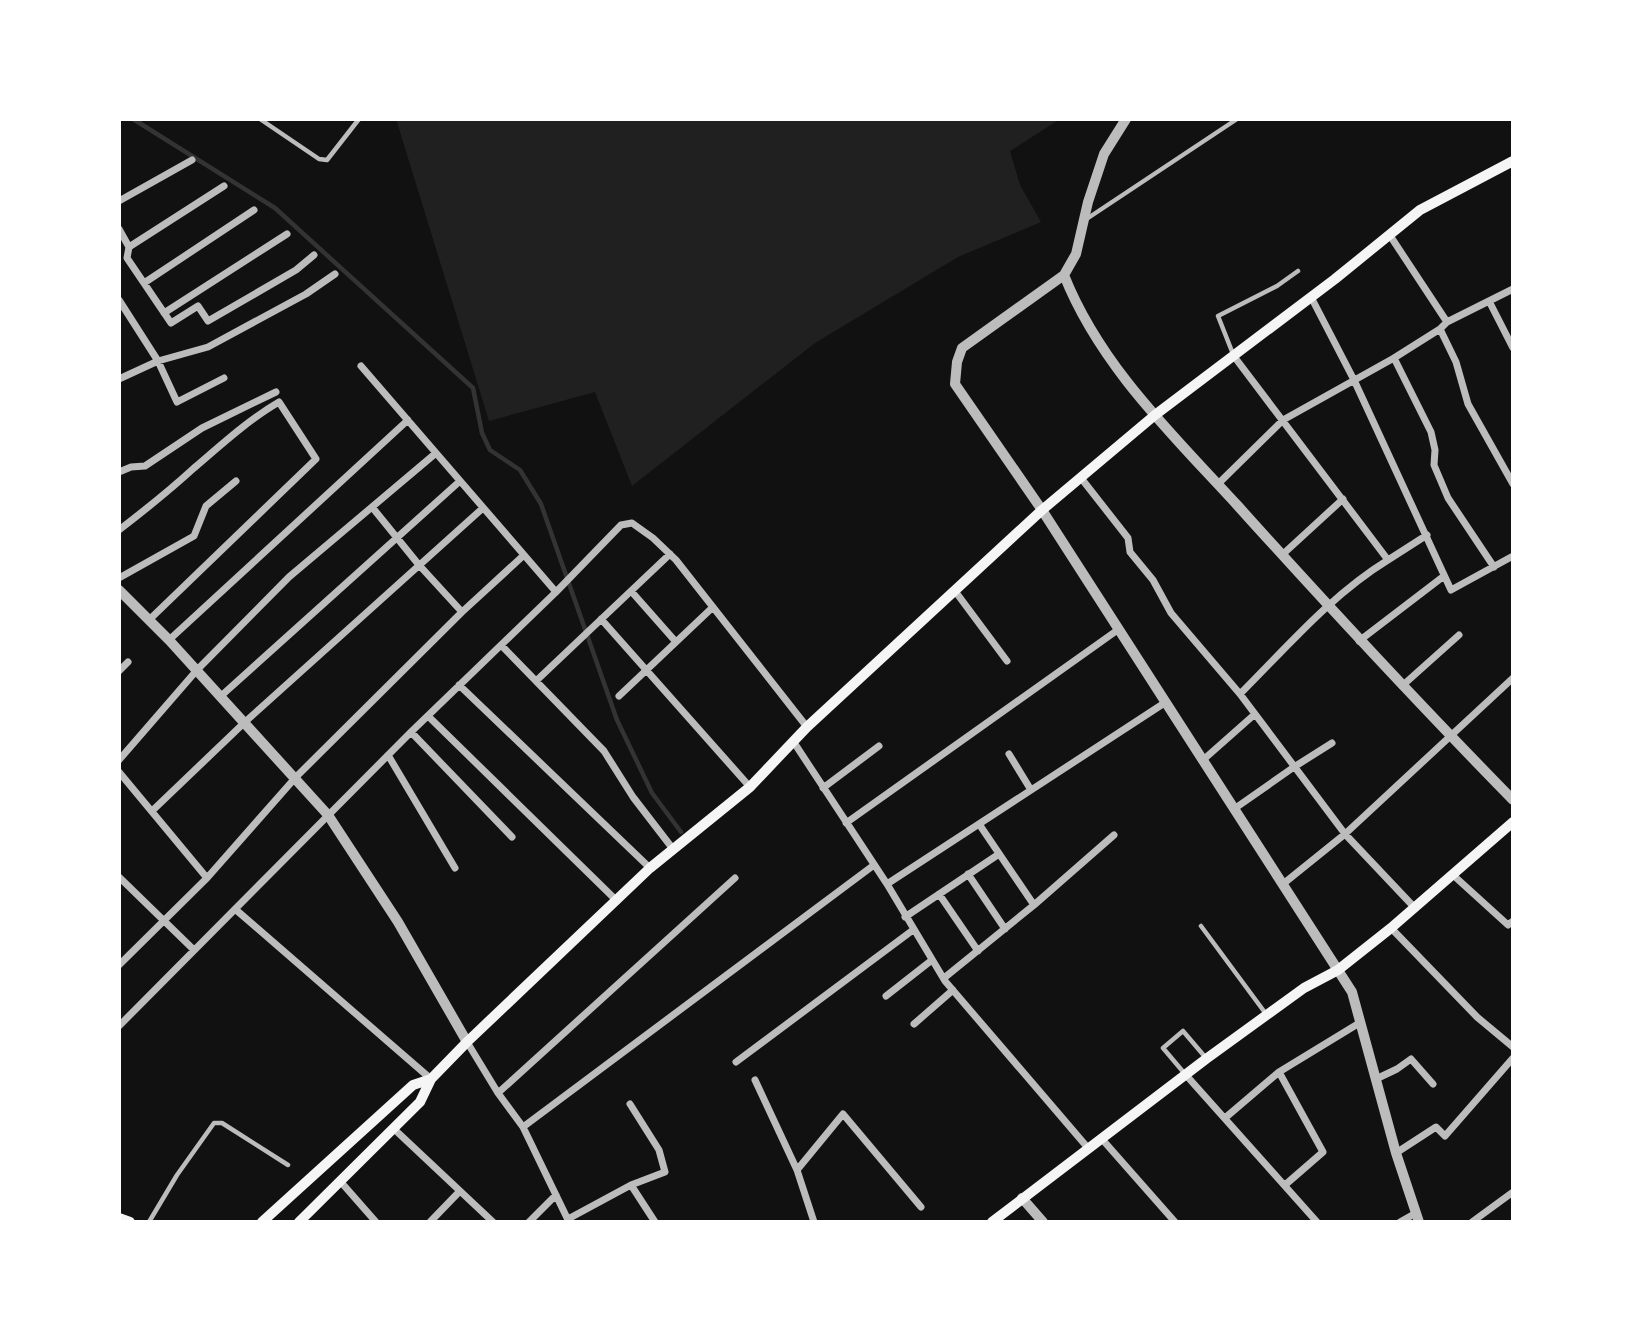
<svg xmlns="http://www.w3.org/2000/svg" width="1632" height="1341" viewBox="0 0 1632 1341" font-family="'Sofia Sans Condensed',sans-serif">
  <rect width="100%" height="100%" fill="#111"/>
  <path fill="#202020" d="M396,119H1060L1010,151L1020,185L1041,222L958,257L815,343L632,486L595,392L489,421Z"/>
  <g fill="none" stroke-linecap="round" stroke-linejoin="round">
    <path stroke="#333" stroke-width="4.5" d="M133,119L275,208L473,388L482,433L490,450L520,470L541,504L617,720L652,793L681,832"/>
    <path stroke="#bcbcbc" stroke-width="4.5" d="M260,119L319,159L327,160L359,119
      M1085,220L1237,119
      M1233,354L1218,316L1277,286L1298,271
      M1201,926L1266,1014
      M1185,1074L1163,1048L1183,1031L1206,1058
      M149,1222L177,1175L214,1123H222L288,1165"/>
    <path stroke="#bcbcbc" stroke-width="7" d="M224,186L129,247L127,258L171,323L198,306L208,321L296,270L314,255
      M119,201L192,160
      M119,229L129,247
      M1389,234L1447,322
      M144,283L254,210
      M1311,297L1354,380L1451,590L1513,556
      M119,300L158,361L177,402L224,378
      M1489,301L1513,348
      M164,313L287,234
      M1440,329L1456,362L1468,404L1513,484
      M1233,355L1388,560C1331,595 1287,647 1240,694
      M1394,358L1431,432L1435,450L1434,465L1448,498L1494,567
      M361,366L556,592
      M119,379L158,361L208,347L306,294L335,274
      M119,472L131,467L145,466L202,428L276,392
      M1081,478L1128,538L1130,552L1153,580L1171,613L1240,694L1345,834L1414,907
      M1218,484L1283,420L1394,358L1440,329L1447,322L1513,289
      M372,507L419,565L462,612
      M119,530C145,510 170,490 194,468C221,445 248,420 279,402L316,459L149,620
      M1282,555L1343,499
      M1388,560L1427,535
      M119,578L194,536L206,506L236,481
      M631,591L676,642
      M955,591L1007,661
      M601,619L750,787
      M169,640L408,420
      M1359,641L1444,576
      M502,646L604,751L633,797L673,849
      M119,671L128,662
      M536,681L670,554
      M459,685L650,868
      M1402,686L1459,635
      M221,696L460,481
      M619,696L713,607
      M428,716L617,901
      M411,732L512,837
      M793,741L887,884L945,981L1088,1148
      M1009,754L1031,790
      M388,755L455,868
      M119,760L197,670L289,577L436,453
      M1203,760L1255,714
      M119,772L207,878
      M823,788L879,746
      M1234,809L1294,767L1332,743
      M152,811L245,722L483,508
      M846,823L1119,629
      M979,824L1034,905
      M968,874L1005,929
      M1453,875L1508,925L1513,921
      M119,877L194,950
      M887,884L1166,702
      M1283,884L1345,834L1513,678
      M939,894L978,951
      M235,909L431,1079
      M905,917L999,854
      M1391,928L1477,1017L1513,1047
      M119,965L207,878L296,777L462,612L524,555
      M944,978L1034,905L1114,835
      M886,996L932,960
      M914,1024L953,990
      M119,1026L411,732L556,592L621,525L632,523L653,538L676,560L807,727
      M467,1042L498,1093L523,1127L569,1222
      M736,1062L913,930
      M1279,1072L1323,1152L1285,1185
      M1185,1074L1317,1222
      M1376,1079L1397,1069L1411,1059L1433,1084
      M755,1080L797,1170L814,1222
      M498,1093L735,878
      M1225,1118L1279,1072L1361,1022
      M523,1127L874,865
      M393,1128L493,1222
      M1101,1138L1175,1222
      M1396,1153L1436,1127L1445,1136L1513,1058
      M797,1170L843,1114L921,1207
      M340,1181L376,1222
      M631,1185L655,1222
      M568,1219L631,1185L665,1172L659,1150L630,1104
      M430,1222L458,1193
      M529,1222L556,1195
      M1400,1222L1416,1213
      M1472,1222L1513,1192"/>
    <path stroke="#bcbcbc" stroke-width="10" d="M1126,119L1104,154L1088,202L1076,254L1064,275L962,348L957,362L955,384L1042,510L1352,992L1396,1153L1419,1222
      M1064,275C1100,366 1173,435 1238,506C1328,606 1419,704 1513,800
      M119,590L169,640L328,815L398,922L467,1042
      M1022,1198L1043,1222"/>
    <path stroke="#f5f5f5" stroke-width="10" d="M119,1218L130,1222
      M262,1222L413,1085L431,1079
      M299,1222L420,1102L431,1079L467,1042L650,868L750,787L807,727L1042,510L1155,415L1335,279L1420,210L1513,161
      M992,1222L1206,1059L1304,988L1338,970L1391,928L1513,822"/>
  </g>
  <rect width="1632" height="1341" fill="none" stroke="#ffffff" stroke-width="242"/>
</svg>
